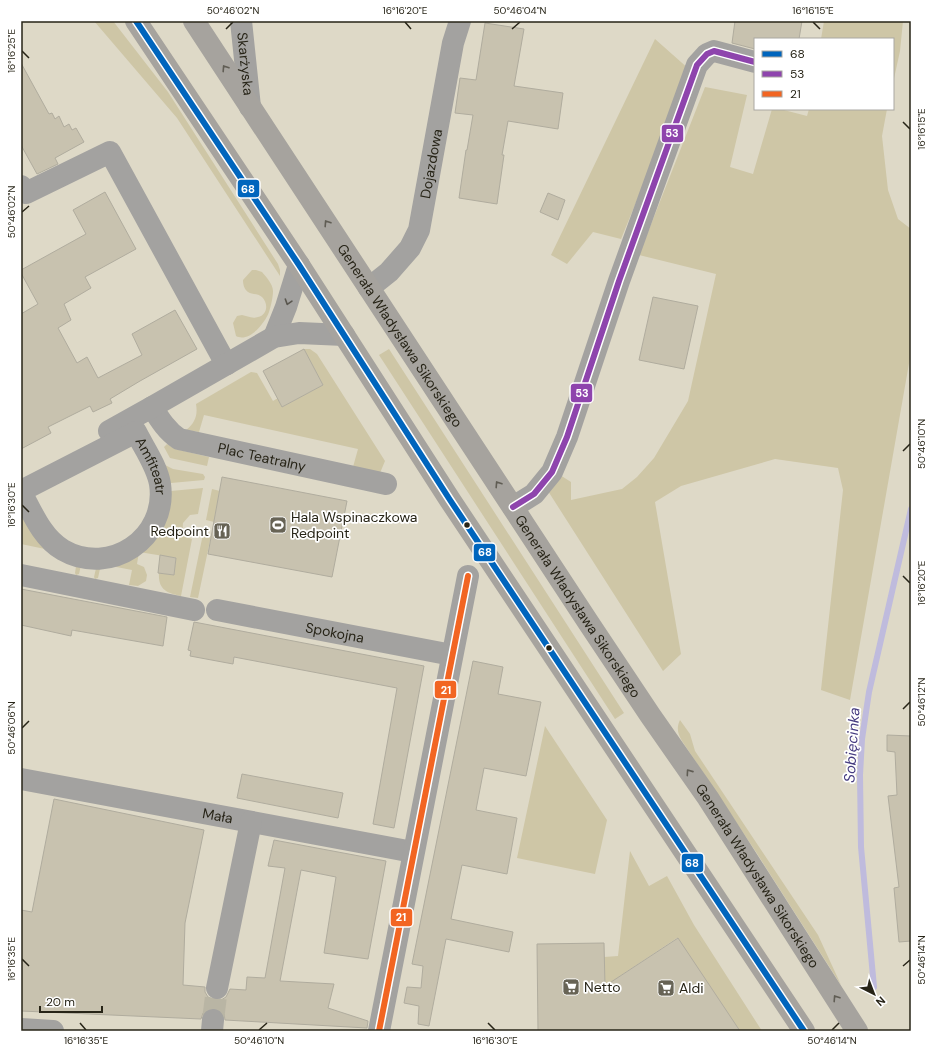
<svg xmlns="http://www.w3.org/2000/svg" width="932" height="1052" viewBox="0 0 932 1052" font-family="'DM Sans',sans-serif">
  <rect width="100%" height="100%" fill="#ded9c7"/>
  <path fill="#cec6a6" d="M94,21H113L168,92L278,264L280,270V276L177,118Z
    M824,21H903L900,51L893,83V39H821Z
    M655,39L690,70L621,239L593,232L567,264L551,255Z
    M705,87L747,95L730,167L753,174L772,109H780L807,116L809,109H887L882,136L888,190L898,219L911,229V352L850,700L821,690L843,490L838,468L775,459L681,486L655,502L681,654L663,671L548,491L560,475L571,482V500L622,489L637,477L654,458L688,401L716,274L639,255Z
    M252,270H256L262,272C266,277 273,284 273,291C273,297 271,306 269,312C265,323 249,343 236,336L233,323L237,316L242,315C247,316 252,319 258,317C267,315 269,304 262,297C258,293 252,295 248,292C244,289 243,284 243,280Z
    M304,349H310L317,354L385,461L380,473L353,467L358,449L204,415L199,432L186,430C195,423 198,415 196,404L251,372L257,373L273,401L278,398L282,407L323,385Z
    M389,349L624,713L615,719L379,355Z
    M167,444L175,449L209,457L207,466L170,458L164,447Z
    M165,465L173,469L203,474L205,477L204,480L160,484Z
    M203,488L198,514L190,515L183,523C182,531 185,537 192,539L181,596C166,593 158,589 159,573L174,575L176,558L139,552L137,564L144,567L147,575L146,581L138,586L129,585L132,570L101,564L98,578L95,579L94,577L97,564L82,561L79,574L76,575L75,573L77,560L62,550L131,549L160,492Z
    M212,489L220,491L214,522L206,520Z
    M32,512L45,549L21,544V517Z
    M203,534L211,536L198,598L190,597Z
    M680,720L690,734L695,751L818,935L841,985L756,852L682,741C678,734 676,728 680,720Z
    M545,726L607,820L595,874L517,858Z
    M630,851L649,886L667,876L694,925L762,1031H740L677,938L620,976L622,1031H605L604,957L618,956Z"/>
  <g fill="none" stroke-linecap="round" stroke-linejoin="round">
    <path stroke="#bfbbdd" stroke-width="6" d="M874,987L861,847L860,775L862,739L869,692L911,509"/>
  </g>
  <path fill="#c8c2af" stroke="#b0ac9e" d="M735,21H802L799,39H755V49L732,43Z
    M485,23L524,29L514,86L563,93L558,129L508,121L502,155H504L497,204L459,198L466,150H467L473,115L455,113L460,78L476,80Z
    M21,63L49,114L52,113L55,119L59,116L64,127L69,124L72,130L76,128L84,142L55,158L58,164L37,174L21,145Z
    M105,192L136,249L85,277L91,288L64,304L71,320L58,328L77,363L87,357L98,378L142,355L132,334L175,310L197,349L140,381L110,399L112,403L93,412L90,406L48,427L51,433L21,449V314L38,304L21,273V270L86,234L73,210Z
    M548,193L565,200L558,220L540,212Z
    M653,297L698,306L684,369L639,360Z
    M304,349L323,385L282,407L263,371Z
    M222,477L347,501L332,577L208,554Z
    M160,555L176,558L174,575L158,573Z
    M21,589L167,617L163,646L72,630L71,636L21,625Z
    M194,622L424,666L394,828L373,824L397,688L234,657L233,664L190,656L191,651L188,650Z
    M473,661L503,667L498,694L541,702L526,776L484,768L476,810L517,818L507,874L462,865L451,919L513,932L509,952L446,939L429,1026L418,1024L419,1006L404,1003L407,987L421,988L423,966L412,964Z
    M887,735L911,736V941L899,942L894,888L899,887L888,796L897,795L895,752L887,751Z
    M242,774L343,793L338,818L237,798Z
    M54,799L204,830L185,923L183,985L205,987V992L208,997L215,1000H221L226,997L230,989L246,990L247,977L265,978L285,868L268,866L274,840L386,861L368,959L324,953L336,877L301,870L280,981L334,984L328,1008L368,1021L367,1028L225,1020L224,1014L220,1010L214,1008L207,1009L203,1013L201,1019L21,1011V910L32,912Z
    M678,938L740,1031H538L537,944L604,943L605,986Z"/>
  <g fill="none" stroke-linecap="round" stroke-linejoin="round">
    <path stroke="#b9b5a4" stroke-width="22" stroke-dasharray="22 11" stroke-linecap="butt" d="M213,1020L217,988"/>
    <g stroke="#a3a2a0" stroke-width="22">
      <path id="s1" d="M241,21L250,107"/>
      <path d="M21,186L26,193L110,152L221,355L227,364"/>
      <path id="s2" d="M369,288L389,272L410,248L419,230L453,43L460,21"/>
      <path d="M274,337L286,307L299,265"/>
      <path id="s3" d="M152,407C160,420 167,431 179,439L386,484"/>
      <path d="M109,431L152,407L274,337L299,333L344,335"/>
      <path id="s4" d="M21,491L136,432C144,448 157,466 160,484C168,538 110,577 63,550C42,538 32,512 21,492"/>
      <path d="M513,507L534,494L552,472L567,437L619,281L697,65L707,54L714,51L755,62"/>
      <path d="M21,575L194,610"/>
      <path id="s5" d="M217,610L452,655"/>
      <path id="s6" d="M21,779L413,852"/>
      <path d="M217,988L251,822"/>
      <path d="M21,1029L53,1031"/>
      <path d="M212,1031L213,1020"/>
      <path d="M379,1031L468,576"/>
    </g>
    <g stroke="#a6a39e" stroke-width="22">
      <path d="M136,21L299,265L450,500L804,1031"/>
      <path id="s7" d="M194,21L588,622L650,715L708,798L857,1031"/>
    </g>
    <g stroke="#fff" stroke-width="9">
      <path id="bus-1" d="M136,21L299,265L450,500L804,1031"/>
    </g>
    <g stroke="#fff" stroke-width="9">
      <path id="bus-2" d="M513,507L534,494L552,472L567,437L619,281L697,65L707,54L714,51L755,62"/>
    </g>
    <g stroke="#fff" stroke-width="9">
      <path id="bus-3" d="M379,1031L468,576"/>
    </g>
    <use href="#bus-1" stroke="#0065bd" stroke-width="6"/>
    <use href="#bus-2" stroke="#8e44ad" stroke-width="6"/>
    <use href="#bus-3" stroke="#f26522" stroke-width="6"/>
  </g>
  <defs><path id="oneway-chevron" d="M-2-3.5L2.5 0L-2 3.5" fill="none" stroke-width="1.6" stroke-linecap="round" stroke-linejoin="round"/></defs>
  <g stroke="#605d54">
    <use href="#oneway-chevron" transform="translate(225 68) rotate(-123)"/>
    <use href="#oneway-chevron" transform="translate(327 223) rotate(-123)"/>
    <use href="#oneway-chevron" transform="translate(498 484) rotate(-123)"/>
    <use href="#oneway-chevron" transform="translate(689 772) rotate(-125)"/>
    <use href="#oneway-chevron" transform="translate(836 998) rotate(-123)"/>
  </g>
  <use stroke="#59564e" href="#oneway-chevron" transform="translate(288 302) rotate(108)"/>
  <path fill="none" stroke="#272417" stroke-width="1.5" d="M405,22L411,29M813,22L820,29M226,29L233,22M512,29L520,22M22,51L29,58M903,122L910,129M22,212L29,206M903,451L910,444M22,505L29,512M903,576L910,583M903,709L910,702M22,728L29,721M22,959L29,966M903,966L910,960M80,1023L86,1030M488,1023L495,1030M259,1030L267,1023M832,1030L839,1023"/>
  <defs>
    <g id="stadium-square" transform="scale(0.9)"><rect x="-9" y="-9" width="18" height="18" rx="4" fill="#676355" stroke="#fff"/><path d="M0-5a6.5 5 0 1 0 0 10a6.5 5 0 1 0 0-10ZM-3.5-1.8h7v3.6h-7Z" fill="#fff"/></g>
    <g id="restaurant-square" transform="scale(0.9)"><rect x="-9" y="-9" width="18" height="18" rx="4" fill="#676355" stroke="#fff"/><path d="M-5-6h1v4h1v-4h1v4h1v-4h1v5L-1.5 .5V6h-2V.5L-5-1ZM5-6V6H3V1.5H1.5Q1.5-4 5-6Z" fill="#fff"/></g>
    <g id="supermarket-square" transform="scale(0.9)"><rect x="-9" y="-9" width="18" height="18" rx="4" fill="#676355" stroke="#fff"/><path d="M-6-5.5h2.5l.6 2H6L4.5 2H-2.5L-4.4-4H-6ZM-1.5 3.2a1.3 1.3 0 1 0 .1 0ZM3 3.2a1.3 1.3 0 1 0 .1 0Z" fill="#fff"/></g>
  </defs>
  <g fill-rule="evenodd">
    <use href="#stadium-square" x="278" y="525"/>
    <use href="#restaurant-square" x="222" y="531"/>
    <use href="#supermarket-square" x="571" y="987"/>
    <use href="#supermarket-square" x="666" y="988"/>
  </g>
  <g fill="#272417" stroke="#fff" stroke-width="1.5">
    <circle cx="467" cy="525" r="3.5"/>
    <circle cx="549" cy="648" r="3.5"/>
  </g>
  <g text-anchor="middle" dominant-baseline="central" stroke-width="3.5" stroke-linejoin="round" paint-order="stroke">
    <g font-size="14" fill="#272417" stroke="#fff">
      <text stroke="none"><textPath href="#s1" startOffset="43">Skarżyska</textPath></text>
      <text stroke="none"><textPath href="#s2" startOffset="145">Dojazdowa</textPath></text>
      <text stroke="none"><textPath href="#s7" startOffset="376">Generała Władysława Sikorskiego</textPath></text>
      <text stroke="none"><textPath href="#s3" startOffset="127">Plac Teatralny</textPath></text>
      <text stroke="none"><textPath href="#s4" startOffset="167">Amfiteatr</textPath></text>
      <text stroke="none"><textPath href="#s7" startOffset="700">Generała Władysława Sikorskiego</textPath></text>
      <text stroke="none"><textPath href="#s5" startOffset="120">Spokojna</textPath></text>
      <text stroke="none"><textPath href="#s6" startOffset="200">Mała</textPath></text>
      <text stroke="none"><textPath href="#s7" startOffset="1024">Generała Władysława Sikorskiego</textPath></text>
    </g>
    <g font-size="14" fill="#272417" stroke="#fff" text-anchor="start">
      <text x="291" y="517">Hala Wspinaczkowa<tspan x="291" dy="16">Redpoint</tspan></text>
      <text x="209" y="531" text-anchor="end">Redpoint</text>
      <text x="584" y="987">Netto</text>
      <text x="679" y="988">Aldi</text>
    </g>
    <g font-size="15" font-style="italic" fill="#463c81" stroke="#fff">
      <text transform="translate(852 745) rotate(-86)">Sobięcinka</text>
    </g>
  </g>
  <g stroke="#fff" stroke-width="1.5">
    <rect x="661" y="124" width="23" height="19" rx="4" fill="#8e44ad"/>
    <rect x="237" y="179" width="23" height="19" rx="4" fill="#0065bd"/>
    <rect x="570" y="383" width="23" height="20" rx="4" fill="#8e44ad"/>
    <rect x="473" y="543" width="23" height="19" rx="4" fill="#0065bd"/>
    <rect x="434" y="680" width="23" height="19" rx="4" fill="#f26522"/>
    <rect x="681" y="853" width="23" height="20" rx="4" fill="#0065bd"/>
    <rect x="390" y="908" width="23" height="19" rx="4" fill="#f26522"/>
  </g>
  <g font-size="11" text-anchor="middle" font-weight="bold" fill="#fff">
    <text x="672" y="137">53</text>
    <text x="248" y="193">68</text>
    <text x="582" y="397">53</text>
    <text x="485" y="556">68</text>
    <text x="446" y="694">21</text>
    <text x="692" y="867">68</text>
    <text x="401" y="921">21</text>
  </g>
  <rect width="932" height="1052" fill="none" stroke="#ffffff" stroke-width="44"/>
  <rect x="754" y="38" width="140" height="72" fill="#ffffff" stroke="#a9a7a2"/>
  <rect x="762" y="51" width="20" height="6" fill="#0065bd" stroke="#a9a7a2"/>
  <text x="790" y="58" font-size="12" fill="#272417">68</text>
  <rect x="762" y="71" width="20" height="6" fill="#8e44ad" stroke="#a9a7a2"/>
  <text x="790" y="78" font-size="12" fill="#272417">53</text>
  <rect x="762" y="91" width="20" height="6" fill="#f26522" stroke="#a9a7a2"/>
  <text x="790" y="98" font-size="12" fill="#272417">21</text>
  <g transform="translate(874 994) rotate(138)" stroke="#ffffff" stroke-width="3" paint-order="stroke">
  <path d="M0-3L7 15L0 10L-7 15Z" fill="#272417"/>
  <text y="-6" font-size="11" font-weight="bold" text-anchor="middle" fill="#272417">N</text>
  </g>
  <path d="M40 1006v6h62v-6" fill="none" stroke="#272417" stroke-width="2"/>
  <text x="46" y="1006" font-size="12" fill="#272417" stroke="#ffffff" stroke-width="3" paint-order="stroke">20 m</text>
  <rect x="22" y="22" width="888" height="1008" fill="none" stroke="#272417" stroke-width="1.5"/>
  <g font-size="10" text-anchor="middle" fill="#272417">
    <text x="233" y="14">50°46'02"N</text>
    <text x="405" y="14">16°16'20"E</text>
    <text x="520" y="14">50°46'04"N</text>
    <text x="813" y="14">16°16'15"E</text>
    <text transform="translate(11 51) rotate(-90)" y="4">16°16'25"E</text>
    <text transform="translate(921 129) rotate(-90)" y="4">16°16'15"E</text>
    <text transform="translate(11 212) rotate(-90)" y="4">50°46'02"N</text>
    <text transform="translate(921 444) rotate(-90)" y="4">50°46'10"N</text>
    <text transform="translate(11 505) rotate(-90)" y="4">16°16'30"E</text>
    <text transform="translate(921 583) rotate(-90)" y="4">16°16'20"E</text>
    <text transform="translate(921 702) rotate(-90)" y="4">50°46'12"N</text>
    <text transform="translate(11 728) rotate(-90)" y="4">50°46'06"N</text>
    <text transform="translate(11 959) rotate(-90)" y="4">16°16'35"E</text>
    <text transform="translate(921 960) rotate(-90)" y="4">50°46'14"N</text>
    <text x="86" y="1044">16°16'35"E</text>
    <text x="259" y="1044">50°46'10"N</text>
    <text x="495" y="1044">16°16'30"E</text>
    <text x="832" y="1044">50°46'14"N</text>
  </g>
</svg>
